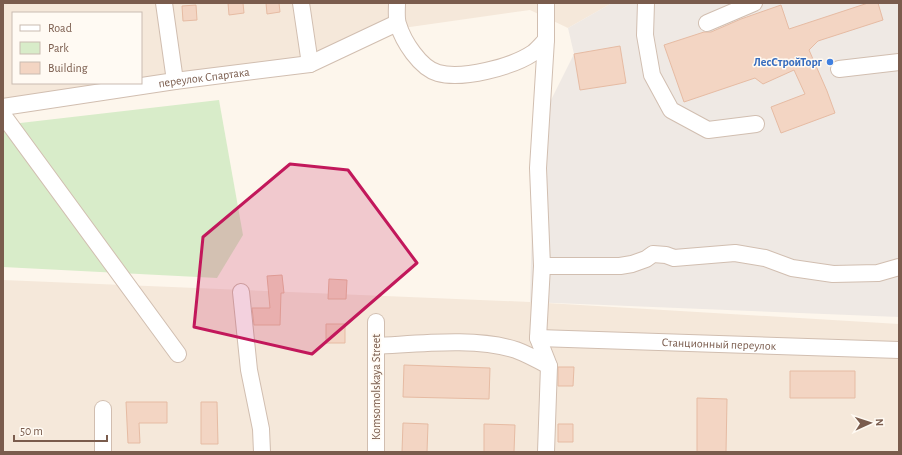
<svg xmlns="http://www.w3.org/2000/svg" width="902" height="455" viewBox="0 0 902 455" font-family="'Alegreya Sans',sans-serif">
  <rect width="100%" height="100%" fill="#fdf6ec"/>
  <path fill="#f5e8da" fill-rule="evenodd" d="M3,3H612L568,28L530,10L403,28L308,68L3,113ZM13,13H141V83H13Z
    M3,280L530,302L899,324V452H3Z"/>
  <path fill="#efe9e4" d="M612,3H899V317L530,302L534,134L574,54L568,28Z"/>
  <path fill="#d8ecc9" d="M219,100L243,235L217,278L3,267V125Z"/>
  <path fill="#f3d5c3" stroke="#e6bba3" d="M228,3H243L244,13L229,15Z
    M266,3H279L280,12L267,14Z
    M868,3H878L883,20L818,41L809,50L827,91L835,113L781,133L771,107L805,94L794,70L763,84L755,78L684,102L664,45L704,32H711L741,19L781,5L789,29Z
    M196,5L197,20L183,21L182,6Z
    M620,46L626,83L580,90L574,54Z
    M282,275L284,293H281L280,325H254L252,308H270L267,276Z
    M329,279L347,280L346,299H328Z
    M326,324H345V343H326Z
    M404,365L490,368L489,399L403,397Z
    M558,367H574L573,386H558Z
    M790,371H855V398H790Z
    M697,398L727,399L726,452H697Z
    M126,402H167V423H139L140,443H128Z
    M201,402H217L218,444H201Z
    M403,423L428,424L427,452H402Z
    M484,424L515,425L514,452H484Z
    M558,424H573V442H558Z"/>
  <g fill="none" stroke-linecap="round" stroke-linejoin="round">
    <g stroke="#d1beb0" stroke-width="18">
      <g id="minor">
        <path d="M164,3L175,81"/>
        <path d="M301,3L310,64"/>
        <path d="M397,3C397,10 396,18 398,24C403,41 420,68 438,73C462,80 512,67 533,53C538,49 542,44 546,40"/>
        <path d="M546,3V40L538,168L542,266L538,338L549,366L546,452"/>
        <path d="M646,3L645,35L652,75L671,110L708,130L756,124"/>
        <path d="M707,23L754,3"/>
        <path d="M839,69L899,62"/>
        <path id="s1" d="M3,107L175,81L310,64L397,23"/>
        <path d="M3,115L178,354"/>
        <path d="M542,266H620L632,264L646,259L653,254L666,255L674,258L735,253L765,258L792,268L833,274L878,273L899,267"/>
        <path d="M241,292L249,370L261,429L262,452"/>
        <path id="s2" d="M538,338L899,350"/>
        <path d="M376,346C418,344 476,337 516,350C527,354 538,360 549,366"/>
        <path d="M103,409V452"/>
        <path d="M376,452V322"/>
      </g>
    </g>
    <use href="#minor" stroke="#fff" stroke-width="16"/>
  </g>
  <path fill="#c2185b" fill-opacity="0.2" stroke="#c2185b" stroke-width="3" stroke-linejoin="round" d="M290,164L348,170L417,263L312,354L194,327L203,237Z"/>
  <circle fill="#3f7fe0" stroke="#fffaf3" stroke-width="1.5" cx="830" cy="62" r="4"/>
  <g text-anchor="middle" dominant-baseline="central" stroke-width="3" stroke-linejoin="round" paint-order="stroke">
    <g font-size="12" font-weight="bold" fill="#366cbe" stroke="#fffaf3" text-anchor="end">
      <text x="822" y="62">ЛесСтройТорг</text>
    </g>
    <g font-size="12" fill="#7a5c4d" stroke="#fffaf3">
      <text stroke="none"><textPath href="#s1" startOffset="203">переулок Спартака</textPath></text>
      <text stroke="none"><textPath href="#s2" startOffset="181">Станционный переулок</textPath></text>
      <text transform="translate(376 387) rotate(-90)">Komsomolskaya Street</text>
    </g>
  </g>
  <rect width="902" height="455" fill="none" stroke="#7a5c4d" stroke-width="8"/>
  <rect x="12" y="12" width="130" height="72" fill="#fffaf3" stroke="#cabbb1"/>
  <rect x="20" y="25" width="20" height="6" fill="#ffffff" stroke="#cabbb1"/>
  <text x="48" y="32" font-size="12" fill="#7a5c4d">Road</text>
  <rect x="20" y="42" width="20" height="12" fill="#d8ecc9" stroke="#cabbb1"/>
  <text x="48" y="52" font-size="12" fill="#7a5c4d">Park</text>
  <rect x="20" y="62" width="20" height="12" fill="#f3d5c3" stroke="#cabbb1"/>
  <text x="48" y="72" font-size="12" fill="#7a5c4d">Building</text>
  <g transform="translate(870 423) rotate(87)" stroke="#fffaf3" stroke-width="3" paint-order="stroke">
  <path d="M0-3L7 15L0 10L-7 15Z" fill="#7a5c4d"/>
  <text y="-6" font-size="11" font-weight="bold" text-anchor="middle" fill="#7a5c4d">N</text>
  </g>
  <path d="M14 435v6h93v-6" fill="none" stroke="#7a5c4d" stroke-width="2"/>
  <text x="20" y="435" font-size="12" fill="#7a5c4d" stroke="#fffaf3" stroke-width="3" paint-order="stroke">50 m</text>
</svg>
